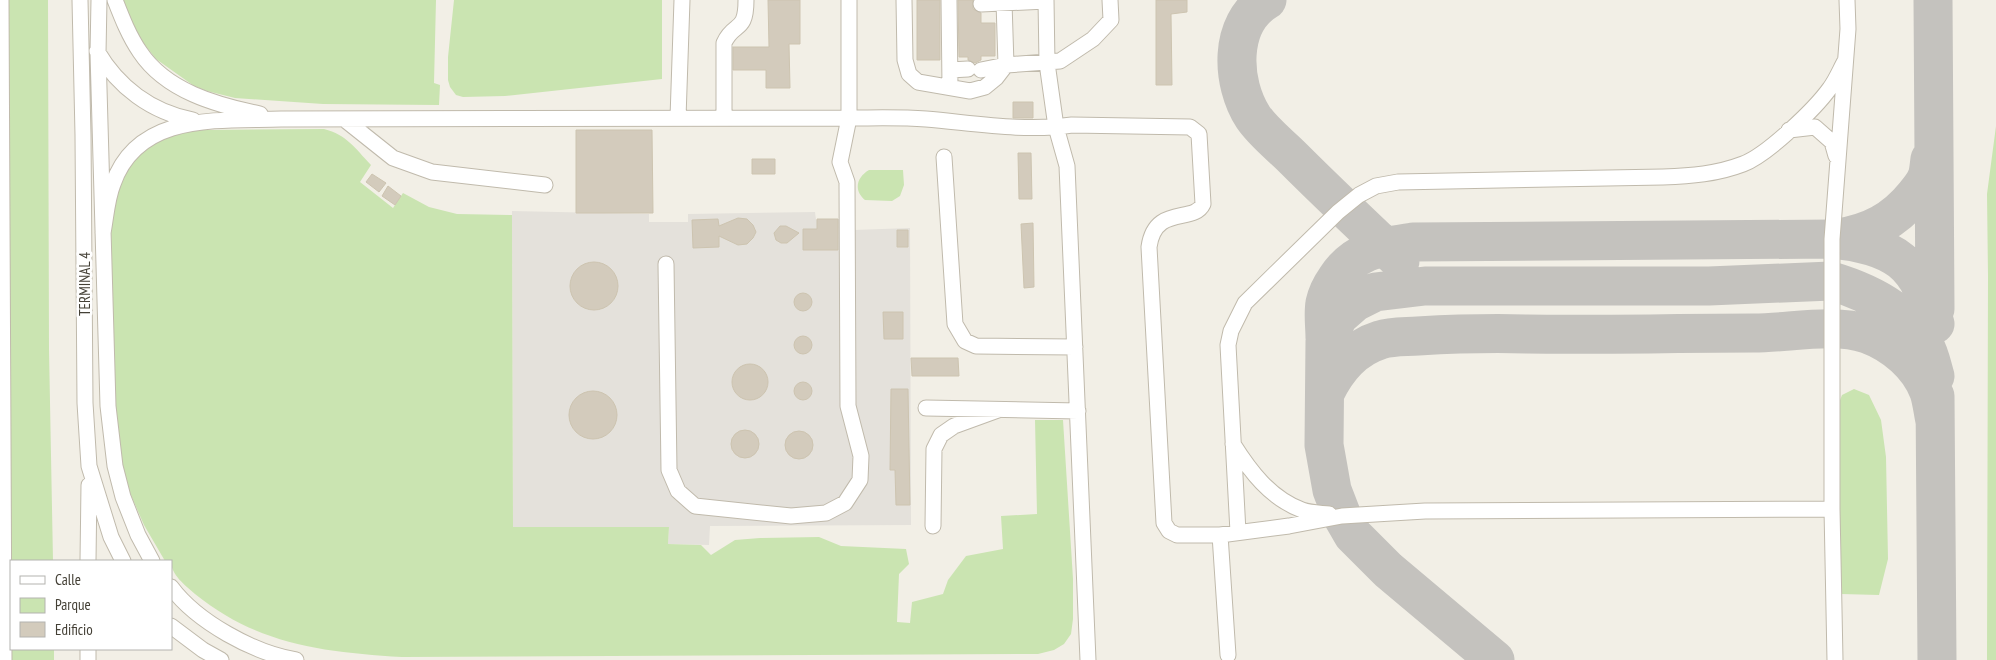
<svg xmlns="http://www.w3.org/2000/svg" width="1996" height="660" viewBox="0 0 1996 660" font-family="'PT Sans Narrow',sans-serif">
  <rect width="100%" height="100%" fill="#f2efe6"/>
  <path fill="#e4e1db" d="M512,211L649,214V222H688V214L815,212L816,220L840,219L854,230L910,228L911,525L710,526L709,545L668,544L669,527H513Z"/>
  <path fill="#cae4b1" d="M3,0H48L49,349L53,561H11V649H54V660H10Z
    M123,0H436L434,83L440,85L439,105L323,104L235,98L207,91L194,86L156,59L137,35Z
    M454,0H662V79L505,96L463,97L456,95L450,87L448,80V57Z
    M201,122L204,130L324,129C347,135 355,148 371,165L360,182L393,208L403,193L429,207L457,214L512,215L513,527H669L668,544L701,545L711,555L735,540L760,538L819,537L841,546L906,549L909,564L899,574L897,622L910,623L912,602L943,594L948,580L966,556L1003,549L1001,516L1037,514L1035,420H1063L1073,579V619L1071,634L1064,644L1054,650L1038,654L402,657C324,652 258,645 195,594C185,585 171,575 171,561H165L144,525L130,493L122,462L112,373L111,212L122,173L148,144Z
    M1996,126V660H1987L1988,276L1987,194Z
    M869,170H903L904,185L900,196L892,201L865,200C853,190 857,177 869,170Z
    M1854,389L1869,395L1881,420L1886,457L1888,559L1879,595L1841,594L1837,408L1842,395Z"/>
  <g fill="none" stroke-linecap="round" stroke-linejoin="round">
    <path stroke="#c4c2be" stroke-width="39" d="M1267,0C1228,23 1231,83 1253,117C1263,132 1280,145 1293,158C1328,193 1364,227 1400,261
      M1933,0L1935,309
      M1838,238C1870,233 1894,221 1915,195C1919,190 1924,184 1926,179C1929,173 1929,165 1930,159
      M1325,338C1325,327 1323,314 1325,303C1327,294 1331,286 1336,279C1355,249 1381,247 1413,242L1832,239C1894,245 1920,263 1935,324
      M1325,393C1336,370 1354,348 1380,340C1392,336 1405,337 1418,336C1454,334 1491,333 1527,334C1603,335 1679,333 1754,333C1789,333 1834,323 1867,334C1894,344 1919,365 1929,392C1932,401 1933,412 1935,421
      M1935,396L1937,660
      M1495,660L1388,570L1353,535L1342,516L1332,490L1324,445L1325,341L1339,316L1355,302L1375,292L1425,286H1709L1831,281C1868,292 1907,311 1925,346C1930,355 1932,366 1935,376"/>
  </g>
  <path fill="#d3cbbc" stroke="#cdc4b0" d="M768,0H800V44H789L790,88H766V70H733V47H769Z
    M917,0H940V60H917Z
    M958,0H973V9L981,13V23H995V56H981V60L975,63L968,60V57H959Z
    M1156,0H1187V12L1171,14L1172,85H1156Z
    M1013,102H1033V118H1013Z
    M576,130H652L653,213H576Z
    M1018,153H1031L1032,199H1019Z
    M752,159H775V174H752Z
    M372,174L386,183L379,192L366,182Z
    M388,186L401,196L395,205L382,196Z
    M738,218L747,219L753,225L756,232L753,238L747,244L738,245L719,236V247L693,248L692,220L718,219L719,226Z
    M817,219H838V250H803V229H817Z
    M1033,223L1034,287L1024,288L1021,224Z
    M780,226H786L799,233L787,243H781L776,240L774,233Z
    M897,230H908V247H897Z
    M570 286a24 24 0 1 1 48 0a24 24 0 1 1-48 0Z
    M794 302a9 9 0 1 1 18 0a9 9 0 1 1-18 0Z
    M883,312H903V339H884Z
    M794 345a9 9 0 1 1 18 0a9 9 0 1 1-18 0Z
    M911,358H958L959,376H912Z
    M732 382a18 18 0 1 1 36 0a18 18 0 1 1-36 0Z
    M794 391a9 9 0 1 1 18 0a9 9 0 1 1-18 0Z
    M891,389H908L910,505H896L895,470H890Z
    M569 415a24 24 0 1 1 48 0a24 24 0 1 1-48 0Z
    M731 444a14 14 0 1 1 28 0a14 14 0 1 1-28 0Z
    M785 445a14 14 0 1 1 28 0a14 14 0 1 1-28 0Z"/>
  <g fill="none" stroke-linecap="round" stroke-linejoin="round">
    <g stroke="#c0baac" stroke-width="17">
      <path id="minor" d="M1,0L4,660
        M80,0L83,135L85,403L89,466L111,537L123,561
        M99,0L98,53L108,406L115,466L123,497L138,535L152,561
        M115,0C122,18 129,36 140,52C166,91 216,105 260,114
        M904,0L905,60L909,74L918,82L970,91L985,87L996,78L1006,65L1004,2
        M949,0L950,87
        M1046,0L1047,63L1056,127L1067,166L1088,660
        M981,4L1046,1
        M97,51C118,87 151,112 193,120
        M950,70L968,69
        M981,70L1006,65L1060,61L1093,39L1111,20L1110,0
        M678,118L682,0
        M724,118V43C734,21 746,34 746,0
        M344,119L393,158L432,172L545,185
        M1789,130L1815,127L1832,142L1836,156
        M944,157L955,324L965,341L976,346L1075,347
        M103,233C106,217 107,199 113,184C138,112 219,121 281,119L849,118C874,118 900,117 926,119C974,123 1024,132 1072,125L1190,127L1199,134L1203,204C1194,224 1155,204 1149,247L1164,523L1169,531L1177,535H1220L1289,526L1342,516L1425,511L1832,509
        M666,264L669,470L678,491L695,506L791,516L826,513L845,503L860,480L861,456L848,406L847,182L840,162L849,118V0
        M926,408L1078,411
        M1233,444C1250,471 1270,498 1302,510C1310,513 1320,513 1329,514
        M933,526L934,449L941,435L954,426L998,410
        M1238,532L1228,345L1231,331L1245,303L1338,212L1359,195L1376,186L1398,182L1663,177C1691,176 1717,174 1743,164C1767,155 1815,109 1830,88C1836,80 1840,70 1845,61
        M1220,535L1228,655
        M88,561L89,485
        M171,587C197,622 254,653 296,660
        M171,626L203,650L221,660
        M88,660V649
        M1835,660L1832,509V239L1848,29L1847,0"/>
    </g>
    <use href="#minor" stroke="#fff" stroke-width="15"/>
  </g>
  <g text-anchor="middle" dominant-baseline="central" stroke-width="5" stroke-linejoin="round" paint-order="stroke">
    <g font-size="15" fill="#444036" stroke="#fff">
      <text transform="translate(84 284) rotate(-90)">TERMINAL 4</text>
    </g>
  </g>
  <rect x="10" y="560" width="162" height="90" fill="#ffffff" stroke="#b4b3af"/>
  <rect x="20" y="576" width="25" height="8" fill="#ffffff" stroke="#b4b3af"/>
  <text x="55" y="585" font-size="15" fill="#444036">Calle</text>
  <rect x="20" y="598" width="25" height="15" fill="#cae4b1" stroke="#b4b3af"/>
  <text x="55" y="610" font-size="15" fill="#444036">Parque</text>
  <rect x="20" y="622" width="25" height="15" fill="#d3cbbc" stroke="#b4b3af"/>
  <text x="55" y="635" font-size="15" fill="#444036">Edificio</text>
</svg>
